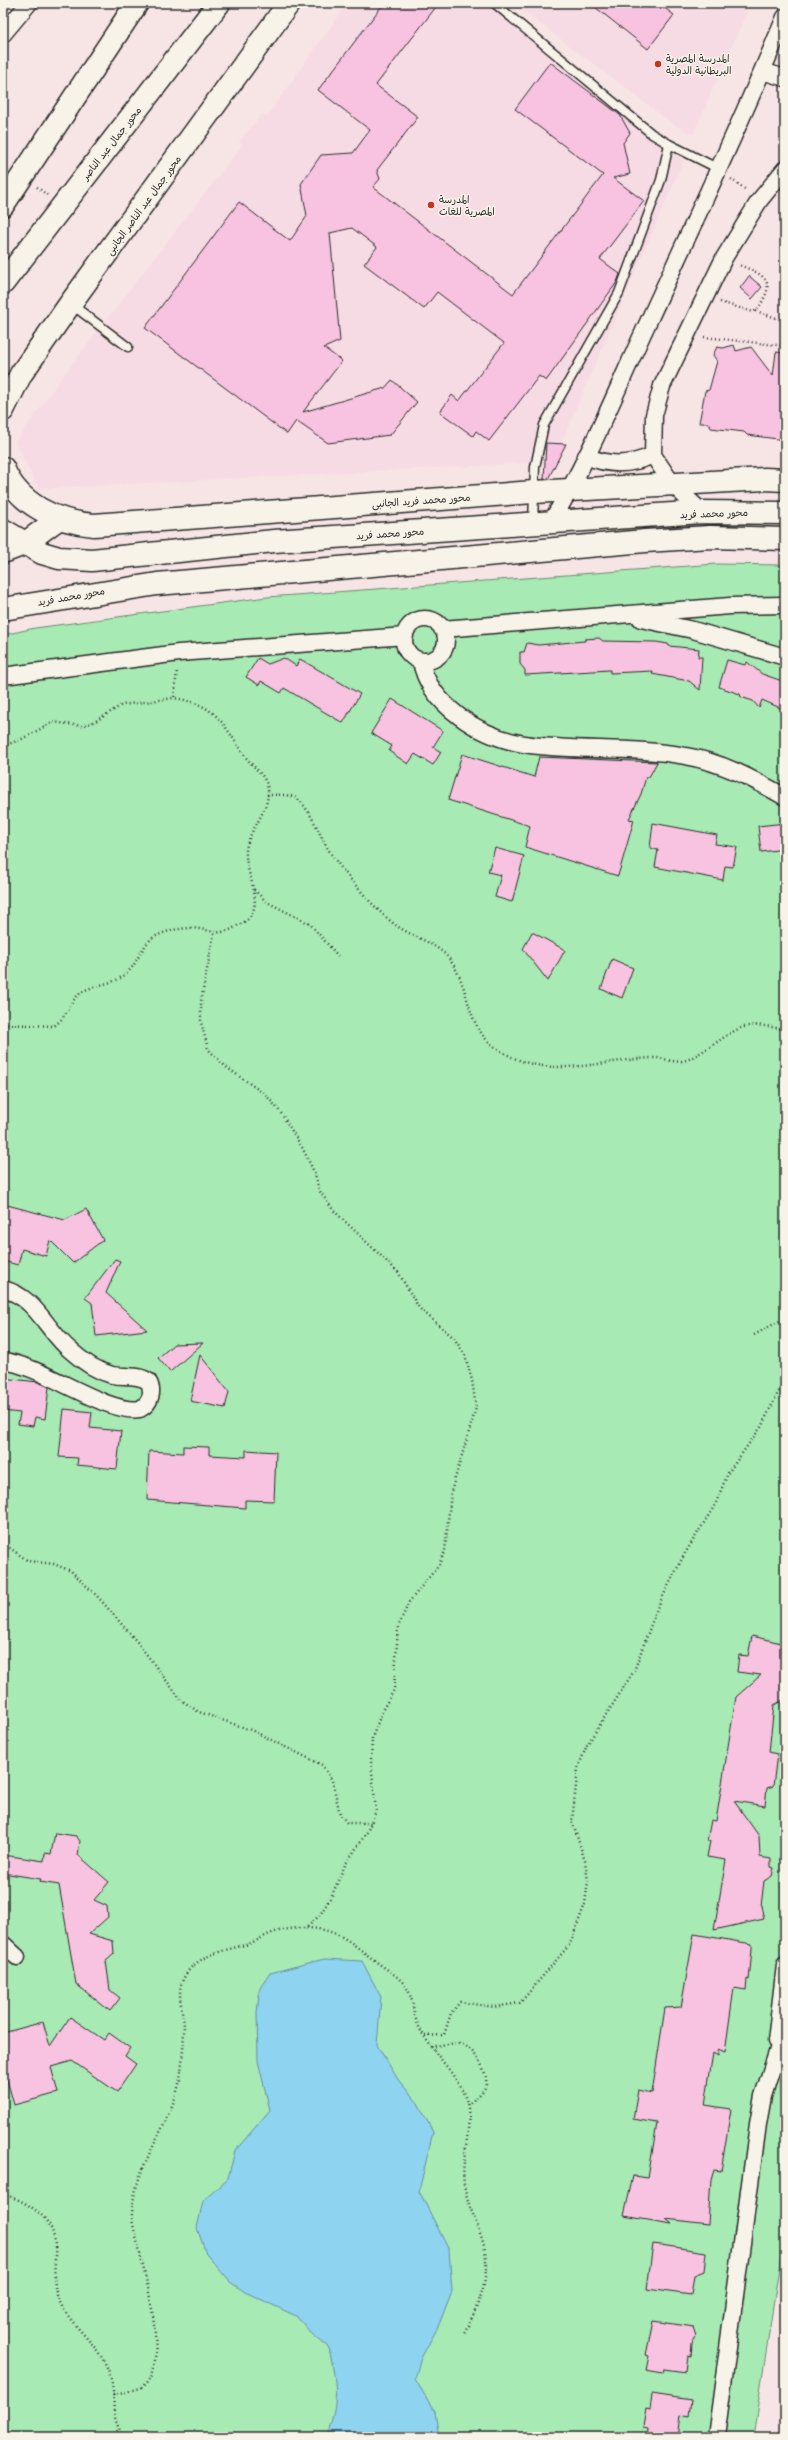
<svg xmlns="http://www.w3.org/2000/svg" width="788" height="2440" viewBox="0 0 788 2440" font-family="Mali,'Playpen Sans Arabic',sans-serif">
  <rect width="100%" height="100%" fill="#f7e5e6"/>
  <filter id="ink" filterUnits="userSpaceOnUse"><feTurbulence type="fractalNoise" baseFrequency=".025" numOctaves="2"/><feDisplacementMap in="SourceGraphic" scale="8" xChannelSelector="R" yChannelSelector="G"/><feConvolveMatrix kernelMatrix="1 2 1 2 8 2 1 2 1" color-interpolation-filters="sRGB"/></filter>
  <g filter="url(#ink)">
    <path fill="#f7dbe4" d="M347,3H489L631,121L684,160L553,462L39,489L15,442L68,369L228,163L242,145L239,142L262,113L267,116Z
      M512,3H751L693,135L673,124Z"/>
    <path fill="#a7eab4" stroke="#698a70" d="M716,564L785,565V2229L753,2437H3V635L35,628L267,597Z"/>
    <path fill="#8ed3ef" stroke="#6690a1" d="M324,1959L362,1961L381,1997L377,2045L399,2081L418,2103L433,2132L419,2191L449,2250L452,2291L438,2327L420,2360L415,2379L435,2412L439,2437H327C339,2400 337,2385 329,2348L312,2334L296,2316L245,2292L230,2282L206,2254L197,2228L203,2201L228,2178L235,2151L270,2110L258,2061L257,2012L260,1988L270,1973Z"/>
    <path fill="#f8c3e0" stroke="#2b2b2b" d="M384,3H439L376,85L418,117L377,170L380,179L373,187L513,294L603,175L515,109L550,62L620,115L630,133L623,143L630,174L613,178L644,201L600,259L620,274L617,282L546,381L539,376L489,441L476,431L473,436L440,412L452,395L459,401L504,343L437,292L424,309L364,264L377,247L352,228L330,233L340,341L324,348L342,361L303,412L385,388L392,380L417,402L390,435L328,443L296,421L287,434L145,328L239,202L290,241L307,216L301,184L321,155L353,153L370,130L318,90Z
      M590,3H658L674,15L648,49Z
      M749,276L762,287L752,299L740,288Z
      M734,345L736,351L751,347L773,376L776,352L785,353V440L747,435L744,432L711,428L708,423H699L705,391L709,390L717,361L713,355L717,347L723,348Z
      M546,443L566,444L548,479H544Z
      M599,638L603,641L656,642L668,644L669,646L699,649L698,657H702L700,690L689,681L652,674L653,671L610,673V670L525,675V670L520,664V652H524L527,643L538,645L585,641V639Z
      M258,658L268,664L284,658L296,666L300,659L360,694L343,723L284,688L281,693L261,681L259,685L246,677Z
      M727,660L745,665L747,662L762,674L785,682V710L762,700L759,708L753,701L741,697L740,694L719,687Z
      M392,699L443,731L433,747L441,752L433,765L415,754L408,764L389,751L392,746L371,733Z
      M462,754L534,777L539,757L657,762L649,777H646L641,794L629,819L634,820L618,876L525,847L530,826L448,800Z
      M653,823L717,835L715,844L737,847L733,867L725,866L723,880L655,867L658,850L650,848Z
      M785,823V849L761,852L758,826Z
      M495,848L524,856L512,902L495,897L501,875L488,872Z
      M532,932L565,950L548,981L523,949Z
      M612,959L633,968L622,998L601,989Z
      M3,1204L65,1220L86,1209L103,1240L73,1263L50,1240L46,1256L22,1249L18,1265L3,1261Z
      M115,1259L120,1261L106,1293L147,1330L96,1336L92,1303L85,1298Z
      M203,1343L170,1372L158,1358L174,1344Z
      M200,1355L229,1392L225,1408L190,1401Z
      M3,1378L38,1382L49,1387L45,1419L35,1417L33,1426L18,1424L20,1413L3,1411Z
      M64,1409L92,1412L90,1428L121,1431L117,1469L77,1465L78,1458L59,1457Z
      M183,1446L209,1447V1455L246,1457V1450L276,1452L274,1501L245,1500V1508L147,1500L149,1451L183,1453Z
      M752,1636L785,1644V1699L774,1705L769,1752L777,1754L773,1786L767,1788L765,1806L734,1801L759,1836L760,1857L771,1859V1867L774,1868L772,1876L764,1881L761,1906L764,1919L714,1930L726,1860L707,1857L710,1841H707L711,1820L716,1821L736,1697L761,1675L737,1672L739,1655L748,1656Z
      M55,1833L76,1836L80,1841L78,1855L109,1882L94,1900L107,1906L108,1917L89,1934L113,1941L114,1954L106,1961L110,1990L120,1998L110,2011L76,1984L59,1885L40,1882L41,1879L3,1873V1855L44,1861L45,1853L51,1854Z
      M694,1934L752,1944V1950L749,1980L747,1979L746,1990L734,1988L725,2052L718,2049V2056L713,2053L709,2078L705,2105L731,2109L721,2171L714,2170L711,2180L708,2224L666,2219L672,2224L624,2216L633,2176L648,2178L657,2123L633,2119L638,2090L652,2093L665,2008L681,2007Z
      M70,2017L104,2040L109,2033L130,2048L125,2056L136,2064L117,2092L72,2061L51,2067L58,2093L14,2105L3,2065V2033L43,2022L50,2046Z
      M653,2244L706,2252L704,2271L694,2275L691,2295L647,2289Z
      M653,2321L693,2327L696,2336L692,2342L691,2357L688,2356L686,2372L664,2369L663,2373L646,2370L649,2356L646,2355Z
      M652,2394L691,2400L689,2416L681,2414L678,2437H647L648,2428L643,2427L646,2409L650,2410Z"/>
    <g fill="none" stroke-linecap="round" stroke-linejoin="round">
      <g stroke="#2b2b2b" stroke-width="11">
        <path id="lane" d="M494,3L652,134L669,144L661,180L619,293L544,425L535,467L533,523
          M669,144L719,169
          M71,304L128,347"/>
      </g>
      <g stroke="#2b2b2b" stroke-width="19">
        <path id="street" d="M3,34L29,3
          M762,71L785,78
          M586,456C609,466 630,466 653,455
          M702,512L673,485L653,455L654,415L662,386L724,258L759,201L785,169
          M551,522C590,458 618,386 650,318C696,218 743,119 785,17
          M641,619L693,630L785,657
          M404 640a21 21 0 1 1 42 0a21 21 0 1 1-42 0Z
          M442,629L730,606L785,605
          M421,661C429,705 481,737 524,744C577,752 631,746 685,756C722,762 753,779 785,797
          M3,676L179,653L405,636
          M3,1289C36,1297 46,1330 70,1350C81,1360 97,1371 112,1375C124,1377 138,1374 148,1381C154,1391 151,1403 140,1409C107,1415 42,1365 3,1361
          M3,1944L17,1957
          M776,2041L785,1965
          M716,2437L758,2124L763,2096L785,2028"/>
      </g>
      <g stroke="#2b2b2b" stroke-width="25">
        <path id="secondary" d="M3,410L21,374L70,304L289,3
          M3,468C18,505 57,522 94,525L534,492L765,479L785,480
          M3,530L42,553L59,558L92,560L274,541L702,512L785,513
          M3,552L24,544L58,519
          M3,609L157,584L645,541L710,537L785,539"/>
      </g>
      <g stroke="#2b2b2b" stroke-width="25">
        <path id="primary" d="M3,205L137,3
          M3,283L219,3"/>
      </g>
      <path stroke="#2b2b2b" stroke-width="2.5" stroke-dasharray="1 3" stroke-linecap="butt" d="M731,179L746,190
        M37,187L47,195
        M720,302L753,312C759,309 761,304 764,298C776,277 754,271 739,265
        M756,311L785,321
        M704,337L785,346
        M3,746L22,739L53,722L82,726L94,722L122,705L174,698
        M267,795C276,795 286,794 294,797C308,803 320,836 328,849C335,860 344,872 352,881C365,896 381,915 397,926C413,937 439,944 450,960C471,988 465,1026 495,1047C545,1083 597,1060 653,1058C663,1057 672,1063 682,1061C689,1060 695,1056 700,1053C737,1031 738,1018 785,1030
        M254,890L267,902L310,924L338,956
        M214,933L201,1001V1022L208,1049L226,1067L266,1095L281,1113L303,1149L315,1174L319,1190L333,1210L398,1272L419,1308L454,1338L465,1355L472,1380L476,1408L451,1492L445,1551L439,1565L409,1602L398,1627L394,1690L383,1709L372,1738L371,1761L376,1811L367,1832L345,1865L332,1895L320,1915L305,1929
        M3,1024L54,1026C69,1015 68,1002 82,992C96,983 116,985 128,972C139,961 142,943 156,936C166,931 180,928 191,928C211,929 218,938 237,926C240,924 245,922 248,919C264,901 247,877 246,856C244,833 269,815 268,791C267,775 253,768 245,756C222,723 218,705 174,698L177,670
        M754,1335L785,1318
        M3,1543L28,1561L54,1564L71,1571L99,1598L138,1643L181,1700L199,1712L251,1730L322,1765L332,1780L340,1814L347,1823H371
        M425,2036L444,2035L451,2013L460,2002L494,2007L520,2003L570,1944L585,1904L588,1881L585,1861L572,1821L578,1768L587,1745L634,1671L658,1606L684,1555L715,1505L728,1473L761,1427L785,1379
        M431,2047C440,2045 451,2043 460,2044C473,2046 488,2071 486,2084C485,2092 474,2099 468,2105
        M3,2194C20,2199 43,2211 51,2228C60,2248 51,2272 56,2292C65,2325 103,2344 111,2379C117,2403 108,2413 124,2437
        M113,2394C129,2391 148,2390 153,2372C161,2339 148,2286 140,2254C138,2242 133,2229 132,2217C132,2169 168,2130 179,2084C182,2071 184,2039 184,2025C183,2012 177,1994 182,1982C192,1956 222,1951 245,1945C256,1942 265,1935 275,1932C288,1928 305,1927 318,1929C342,1932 356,1947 374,1960C384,1968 396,1974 404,1984C414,1996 412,2011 418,2025C430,2052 464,2079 468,2108C471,2133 461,2159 464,2184C467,2203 475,2218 481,2236C494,2271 480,2302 464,2334"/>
      <use href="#lane" stroke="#f7f3e8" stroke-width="8"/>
      <use href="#street" stroke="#f7f3e8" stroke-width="16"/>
      <use href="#secondary" stroke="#f7f3e8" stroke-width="22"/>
      <use href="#primary" stroke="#f7f3e8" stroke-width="22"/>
    </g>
  </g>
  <g fill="#c8321e" stroke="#f7f3e8" stroke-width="1.5">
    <circle cx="658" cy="64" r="4"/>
    <circle cx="431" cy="205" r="4"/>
  </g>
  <g text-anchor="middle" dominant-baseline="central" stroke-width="3" stroke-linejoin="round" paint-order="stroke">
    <g font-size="10" fill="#2b2b2b" stroke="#f7f3e8" text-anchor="start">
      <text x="666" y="58">المدرسة المصرية<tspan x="666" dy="12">البريطانية الدولية</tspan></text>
      <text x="439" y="199">المدرسة<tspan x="439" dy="12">المصرية للغات</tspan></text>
    </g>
    <g font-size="10" fill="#2b2b2b" stroke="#f7f3e8">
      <text transform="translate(111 143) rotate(-52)">محور جمال عبد الناصر</text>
      <text transform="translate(143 205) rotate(-54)">محور جمال عبد الناصر الجانبى</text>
      <text transform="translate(421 500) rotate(-4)">محور محمد فريد الجانبى</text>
      <text transform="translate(714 513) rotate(-2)">محور محمد فريد</text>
      <text transform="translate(390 533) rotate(-4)">محور محمد فريد</text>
      <text transform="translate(71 596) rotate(-10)">محور محمد فريد</text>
    </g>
  </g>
  <rect width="788" height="2440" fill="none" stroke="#f7f3e8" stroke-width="16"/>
  <rect x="8" y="8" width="772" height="2424" fill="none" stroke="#2b2b2b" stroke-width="1.5" filter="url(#ink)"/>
</svg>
